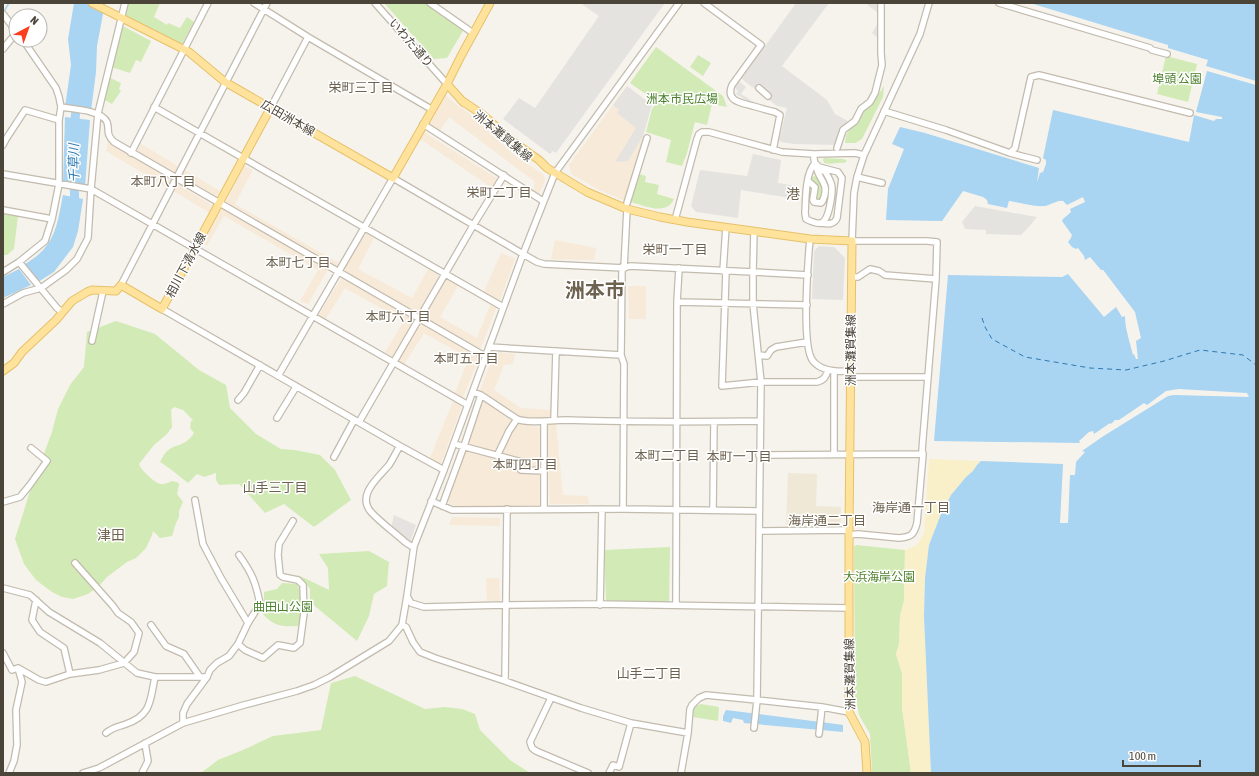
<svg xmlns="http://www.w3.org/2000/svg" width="1259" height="776" viewBox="0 0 1259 776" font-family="'Asap Condensed','Noto Sans JP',sans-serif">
  <rect width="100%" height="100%" fill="#f6f3ec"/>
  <path fill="#f7ead8" d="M627,86L652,105L643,136L638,163L625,201L599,190L571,174L569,165Z
    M445,95L462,109L463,108L513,154L544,175L545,180L539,195L533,191L535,182L449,117L439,132L429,125V122Z
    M424,132L498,179L492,188L420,139Z
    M108,142L215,207L210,213L106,151Z
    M141,144L220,191L216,197L136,153Z
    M244,166L253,170L235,204L339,263L336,268L225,205Z
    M220,206L329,268L308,304L300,301L318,270L224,216L207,246L199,242Z
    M365,232L374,238L358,269L412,298L428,269L439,275L417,316L342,272Z
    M555,240L596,248L594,260L551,259Z
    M501,253L514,258L515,259L499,303L483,294Z
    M445,276L459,284L440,317L477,338L491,303L497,306L480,350L421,317Z
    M342,277L419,320L394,357L385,352L404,321L345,288L325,320L318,316Z
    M628,286H646V319H629Z
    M420,322L480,356L462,400L454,395L469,358L424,333L403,366L396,361Z
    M498,352L515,354L513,364L504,365L494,390L521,408L551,410L550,419L517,416L480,391L492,358Z
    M479,397L515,422L541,428V507L454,506L442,499Z
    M453,401L462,405L441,464L430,458Z
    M556,424L563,495L588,496L589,504H550L546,430L547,425Z
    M452,517L500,518V526L449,525Z
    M486,578H499L500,601H487Z"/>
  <path fill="#efe8d6" d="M788,473L817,474L816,506L841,507V524L786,525Z"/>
  <path fill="#d2eab5" d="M129,3H160L154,17L167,25L168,23L180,28L187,17L194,22L181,46L124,19Z
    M384,3H426L464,29L447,58L434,59Z
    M121,25L151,41L141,62L136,60L130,73L111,67Z
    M656,47L723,96L727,107L712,104L707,125L695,122L687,153L682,166L666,162L671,140L646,132L652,109L657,102L630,83Z
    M698,55L711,63L703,76L690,67Z
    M1166,56L1197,64L1188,102L1157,94Z
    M108,77L121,83L119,89L121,91L112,104L103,99Z
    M884,86L883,97L862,139L855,143H845L846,135L851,128L860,119L866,106L874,101Z
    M824,158L844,159L847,161L844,163C836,162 833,165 824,163L823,160Z
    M639,174L646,176L645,182L659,185L657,194L674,199C666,216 645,206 631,202Z
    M814,176L817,177C821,185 824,192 820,200H816L817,185L812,180V178Z
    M3,213L18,216L14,249L7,255H3Z
    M116,321L155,334L199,370L226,385L230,408L256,434L281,449L295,450L320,455L335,470L351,500L314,527L284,504L265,513L239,484L219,485L216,480V473L204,477L197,474L188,483L169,468L160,462C162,458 164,454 167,451C177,443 185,447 194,433L190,428L191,421L193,420L183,410L174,407L171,410L172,427L167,434L154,445L139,464C141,470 154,482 160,484C164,485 169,482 173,481L179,483V485L177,494L183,502L179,511V517L176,523L172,536L160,538L153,531L152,535L146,548L136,558L127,562L107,577L98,587L88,594L73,599L62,597L52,592L36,580L24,564L15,539L30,491L52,432L58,409L70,385L84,367L87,332Z
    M856,545L905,550L904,601L900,616L899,644L896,654L902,673V707L911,773H872L870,734L859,715L855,694L854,547Z
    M670,547L669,605L606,602L604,550Z
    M369,551L389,562L387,586L374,594L369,616L357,641L310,602V589L298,575L329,590L328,568L319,554Z
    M282,583L297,584C304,596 303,613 299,626C282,627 273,626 262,613L264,598V592L277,589Z
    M355,676L425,709L445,707L462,709L475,714L480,730L510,760L530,773H201L218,760L243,750L273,736L321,730L331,683Z
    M701,704L719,707L718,721L693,717L694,707Z"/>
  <path fill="#f9efc9" d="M929,459L981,461L977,465L973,471L966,477L951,495L941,514L929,545L925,578L924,616L931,773H911L902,707V673L896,654L899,644L900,616L904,601L905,550C917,546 918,545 924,533Z"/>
  <path fill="#e5e3e0" d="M580,3H665L556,153L553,151L550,154L503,119L519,98L535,108L599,16Z
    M796,3H829L782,66L827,100L835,114L848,121L839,130L835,145L794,144L781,142L779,140L787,108L777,106L743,80L742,78Z
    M865,3H884L883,42L872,33L882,16Z
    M739,81L746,87L741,94L751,100L749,102L736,94L738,91L735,88Z
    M627,86L652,105L643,136L628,161L615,162L636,128L617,113L619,110L613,105Z
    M753,154L781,160L778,183L797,186V199L741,190L738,218L696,212L691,206L700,170L747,176Z
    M975,206L1037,217L1027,229L1021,235L986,234V230L965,229L962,222Z
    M819,246L834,247L845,258L843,300L812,299L814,251Z
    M394,515L416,525L410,543L391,528Z"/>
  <path fill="#a9d4f2" d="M74,3H105L97,46L96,72L91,111L65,107L71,65L68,39Z
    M1030,3H1256V81L1206,66L1208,60L1168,48V45Z
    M1207,71L1256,85V773H931L924,616L925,578L929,545L941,514L951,495L966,477L973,471L977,465L981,461L1063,464L1060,523H1068L1070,475H1075L1076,462L1085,452L1082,451L1102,437L1168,396L1174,395L1249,397L1247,393L1179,389L1172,390L1166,391L1147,405L1144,403L1119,420H1115L1111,424L1110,423L1094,434L1093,431L1089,432L1079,441L1080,443L934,441L948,275L1062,277L1068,274L1104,317L1116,307L1122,317L1125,316C1125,329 1130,342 1133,355L1134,354L1136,359H1138L1136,341L1141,338L1135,312L1103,270H1101L1090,257L1085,260L1084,256L1078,248L1076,249L1072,247L1068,242L1071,238L1072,235L1062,221L1063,219L1071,212L1070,209L1085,202L1083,197L1067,205L1063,201C1057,200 1051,205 1045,206C1033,207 1021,203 1009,201L1007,208L988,204L987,200L983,197L963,191L942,221L886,220L888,189L904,149L892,144L900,127L925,133L1039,168L1037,182L1040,173L1043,172L1046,164V160L1043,158L1053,110L1189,142L1194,115L1214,121L1216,119H1222V117L1196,112Z
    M65,117L90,120L85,187L63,183Z
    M63,195L83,199L78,231L73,247L54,272L38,282L25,264C55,247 57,226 63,195Z
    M19,269L31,285L3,298V277Z
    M726,710L836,724L843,725V732L744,723L743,720L733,718L731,723L723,721V716Z"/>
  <path fill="#f6f3ec" d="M1028,3L1168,46L1167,50L1166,47L1029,5Z
    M1009,201L1037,207L1047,206L1060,201H1063L1066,206H1065L1061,202L1048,207L1037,209L1010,203L1009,208H1008Z
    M1090,258L1101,271L1103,270L1134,312L1140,338L1136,340L1135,339L1139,337L1133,313L1102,272H1100L1089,260L1085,262Z"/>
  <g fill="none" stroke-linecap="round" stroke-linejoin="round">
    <path stroke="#a9d4f2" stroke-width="1.5" d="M3,13L9,3"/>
    <path stroke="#a9d4f2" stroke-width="9" d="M74,129L77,100
      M74,178L75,209"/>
    <path stroke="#2e7ab2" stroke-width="1" stroke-dasharray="5 4" stroke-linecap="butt" d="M982,318L985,327L992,339L1025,357L1090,368L1126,370L1164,361L1200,350L1243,355L1256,365"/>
    <g stroke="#c2bbae" stroke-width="8">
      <path id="minor" d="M254,3L308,37L431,109
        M375,3L447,84
        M430,3L473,33
        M679,3L555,173L523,254L537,262L544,264L624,268L630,266L753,272V304L761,382L757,700L822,707L849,712
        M704,3L761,45L732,85C725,101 741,103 753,106C760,108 767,110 775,112L780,115L773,150
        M999,3L1150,48L1152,50L1167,54
        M3,14L16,31
        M3,49L16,33
        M759,88L768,96
        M61,107C72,109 102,110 107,122C110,131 105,133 114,142L481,354
        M154,107L503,307
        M271,107L308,37
        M884,111L946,130L1010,153L1015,148L1031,77L1039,75L1190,113
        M423,124L543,201
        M3,145L6,139L25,110L59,120
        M837,148L843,130L855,121L861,109L870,102L875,93L882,65L881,53V3
        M131,153L208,3
        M1010,153L1037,160
        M814,154C813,159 815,164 817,169L825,171C828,177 832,182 832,188C832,195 829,221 821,223C817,224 810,221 806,219L805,213C806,198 805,174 815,163L819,167L838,172L842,178L837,218C834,225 828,224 821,223
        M3,174L91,189L468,405
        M857,177L882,183
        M808,181L815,187L813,200L814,202L821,203C824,200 826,192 825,187C824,182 818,175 817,169
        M627,203L647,138
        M3,210L52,219
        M675,220L697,139L699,134L702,132H709L782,152L814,154L855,153L864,155
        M754,231L753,272L808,275
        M810,239C808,260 801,347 813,361C822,372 839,372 851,371
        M19,262L57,308L62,312
        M622,267L621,355L624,364L623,509
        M624,268L627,209
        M723,271L726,227
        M726,271L722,386L761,382H817C824,380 826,377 828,370
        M3,272L19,262L45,241L52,219L59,184V120L61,107L59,97L56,88L23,40
        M852,277H858L870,269L879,271L885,275L936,279
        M121,285L267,3
        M677,302L807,305
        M3,304L23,293L41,288L66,270L77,259L88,238L91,189L98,113L125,3
        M162,309L400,446L444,470
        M92,341L103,291
        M489,347L621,355
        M759,355L767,356L771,350L776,347L807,342
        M851,377H928
        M473,392L481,395L517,419C529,424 551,420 565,420C630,422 695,422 760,421
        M238,400L244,393L260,365
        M277,418L296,387
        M554,420L556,351
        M359,422L474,224L504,175
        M458,445L522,462L521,470L544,471
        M400,446C396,452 393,459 389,465C379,477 356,495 371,512C380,522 395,533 405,542L411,546H414
        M834,454V371
        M759,455L923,454
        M497,456L509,431L517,419
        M334,457L354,420
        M195,500L203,544L221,578L248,623
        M431,501L452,510L623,509L759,511
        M3,502L20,497L29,486L47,461L31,448
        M442,506L464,446L481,395
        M544,509V421
        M713,510L714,422
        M759,531L849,530
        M849,535L858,534L899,538C911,537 914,535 917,523L923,454L922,450L936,279L937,242L927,241H852L854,193L857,177L864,155L920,34L929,3
        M3,588L30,595L49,612L100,643L137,673L155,677H207
        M407,596L411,603L424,607L504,605L597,604L849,608
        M36,600L32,620L40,632L64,648L70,674
        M600,605L602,509
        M676,605L677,302L679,268
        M151,625L166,646L184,654L200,677
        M402,625L406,627L413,642L420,652L435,658L505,681L581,708L631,723L688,733
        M238,644L245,650L263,658L278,645L294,648L300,643L304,613L303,585L298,580L283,577L280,575L278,555L279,544L293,521
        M3,653L12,670L18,668L39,680L46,682L70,674L99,670L124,663L134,652L139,633L131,622L118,613L113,606L75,563
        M505,681L507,509
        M551,698L530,742L532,748L536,751L588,773
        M183,723V713L187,704L207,677L210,670L217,663L229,656L238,644L248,623L260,604C256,583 252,573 239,555
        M106,733C113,727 118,727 126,724C152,715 150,700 155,677
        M819,734L822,707
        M9,773L14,761L17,745L16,710L22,682L18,668
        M83,773L99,768L183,723L244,705L297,691L314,685L330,677L389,641L402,625L407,596L414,546L444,470L523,254L393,178L278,376
        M142,773L148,761L145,743
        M609,773L613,765L619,767L631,723
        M681,773L688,733L690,709L692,705L699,698L706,695L757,700L754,728"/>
    </g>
    <g stroke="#e6c16a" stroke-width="9">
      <path id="major" d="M92,3L189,52L225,82L393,178L447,84L461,56L490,3
        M447,84L464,103
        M461,100L483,115L515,143L539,160L547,168L587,192L627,209L660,217L687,222L810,239L852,241L849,530V712L865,742L867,773
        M3,371L14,363L22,352L56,320L72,301L87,292L92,290L116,291L121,285L162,309L271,107"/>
    </g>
    <use href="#minor" stroke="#fff" stroke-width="5.5"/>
    <use href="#major" stroke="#ffe39c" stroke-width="7"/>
  </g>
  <g text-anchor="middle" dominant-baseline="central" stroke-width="3" stroke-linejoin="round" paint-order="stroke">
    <g font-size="12" fill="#4b4439" stroke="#fff">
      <text transform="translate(411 43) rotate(49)">いわた通り</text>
      <text transform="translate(288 118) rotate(30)">広田洲本線</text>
      <text transform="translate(503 136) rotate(40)">洲本灘賀集線</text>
      <text transform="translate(186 265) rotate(-62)">相川下清水線</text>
      <text transform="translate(851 350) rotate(-90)">洲本灘賀集線</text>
      <text transform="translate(850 674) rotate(-91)">洲本灘賀集線</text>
    </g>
    <g font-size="12" fill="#4a7f2a" stroke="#fff">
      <text x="1177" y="79">埠頭 公園</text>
      <text x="682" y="99">洲本市民広場</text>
      <text x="879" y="577">大浜海岸公園</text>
      <text x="283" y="607">曲田山公園</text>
    </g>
    <g font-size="13" fill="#6e6250" stroke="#fff">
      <text x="361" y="87">栄町三丁目</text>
      <text x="163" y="181">本町八丁目</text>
      <text x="499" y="192">栄町二丁目</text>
      <text x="675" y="249">栄町一丁目</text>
      <text x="298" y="262">本町七丁目</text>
      <text x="398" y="316">本町六丁目</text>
      <text x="466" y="358">本町五丁目</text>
      <text x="667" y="455">本町二丁目</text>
      <text x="739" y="456">本町一丁目</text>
      <text x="525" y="464">本町四丁目</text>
      <text x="275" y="487">山手三丁目</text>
      <text x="911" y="507">海岸通一丁目</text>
      <text x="827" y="520">海岸通二丁目</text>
      <text x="649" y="673">山手二丁目</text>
    </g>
    <g font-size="13" font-style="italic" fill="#2e7ab2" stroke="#fff">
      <text transform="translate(74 163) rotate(-91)">千草川</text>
    </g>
    <g font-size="14" fill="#6e6250" stroke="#fff">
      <text x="793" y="194">港</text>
      <text x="111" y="535">津田</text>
    </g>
    <g font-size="20" font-weight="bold" fill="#6e6250" stroke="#fff">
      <text x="595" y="289">洲本市</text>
    </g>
  </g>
  <rect width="1259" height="776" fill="none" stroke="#4b4439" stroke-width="8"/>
  <g transform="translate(28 28) rotate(41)"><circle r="19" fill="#ffffff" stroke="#b7b4b0"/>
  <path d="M0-3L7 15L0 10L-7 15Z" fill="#fc3f1d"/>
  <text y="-6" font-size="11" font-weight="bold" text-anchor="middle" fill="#4b4439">N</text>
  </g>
  <path d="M1123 760v6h77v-6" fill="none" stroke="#4b4439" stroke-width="2"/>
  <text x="1129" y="760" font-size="12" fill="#4b4439" stroke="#ffffff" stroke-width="3" paint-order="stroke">100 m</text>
</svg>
